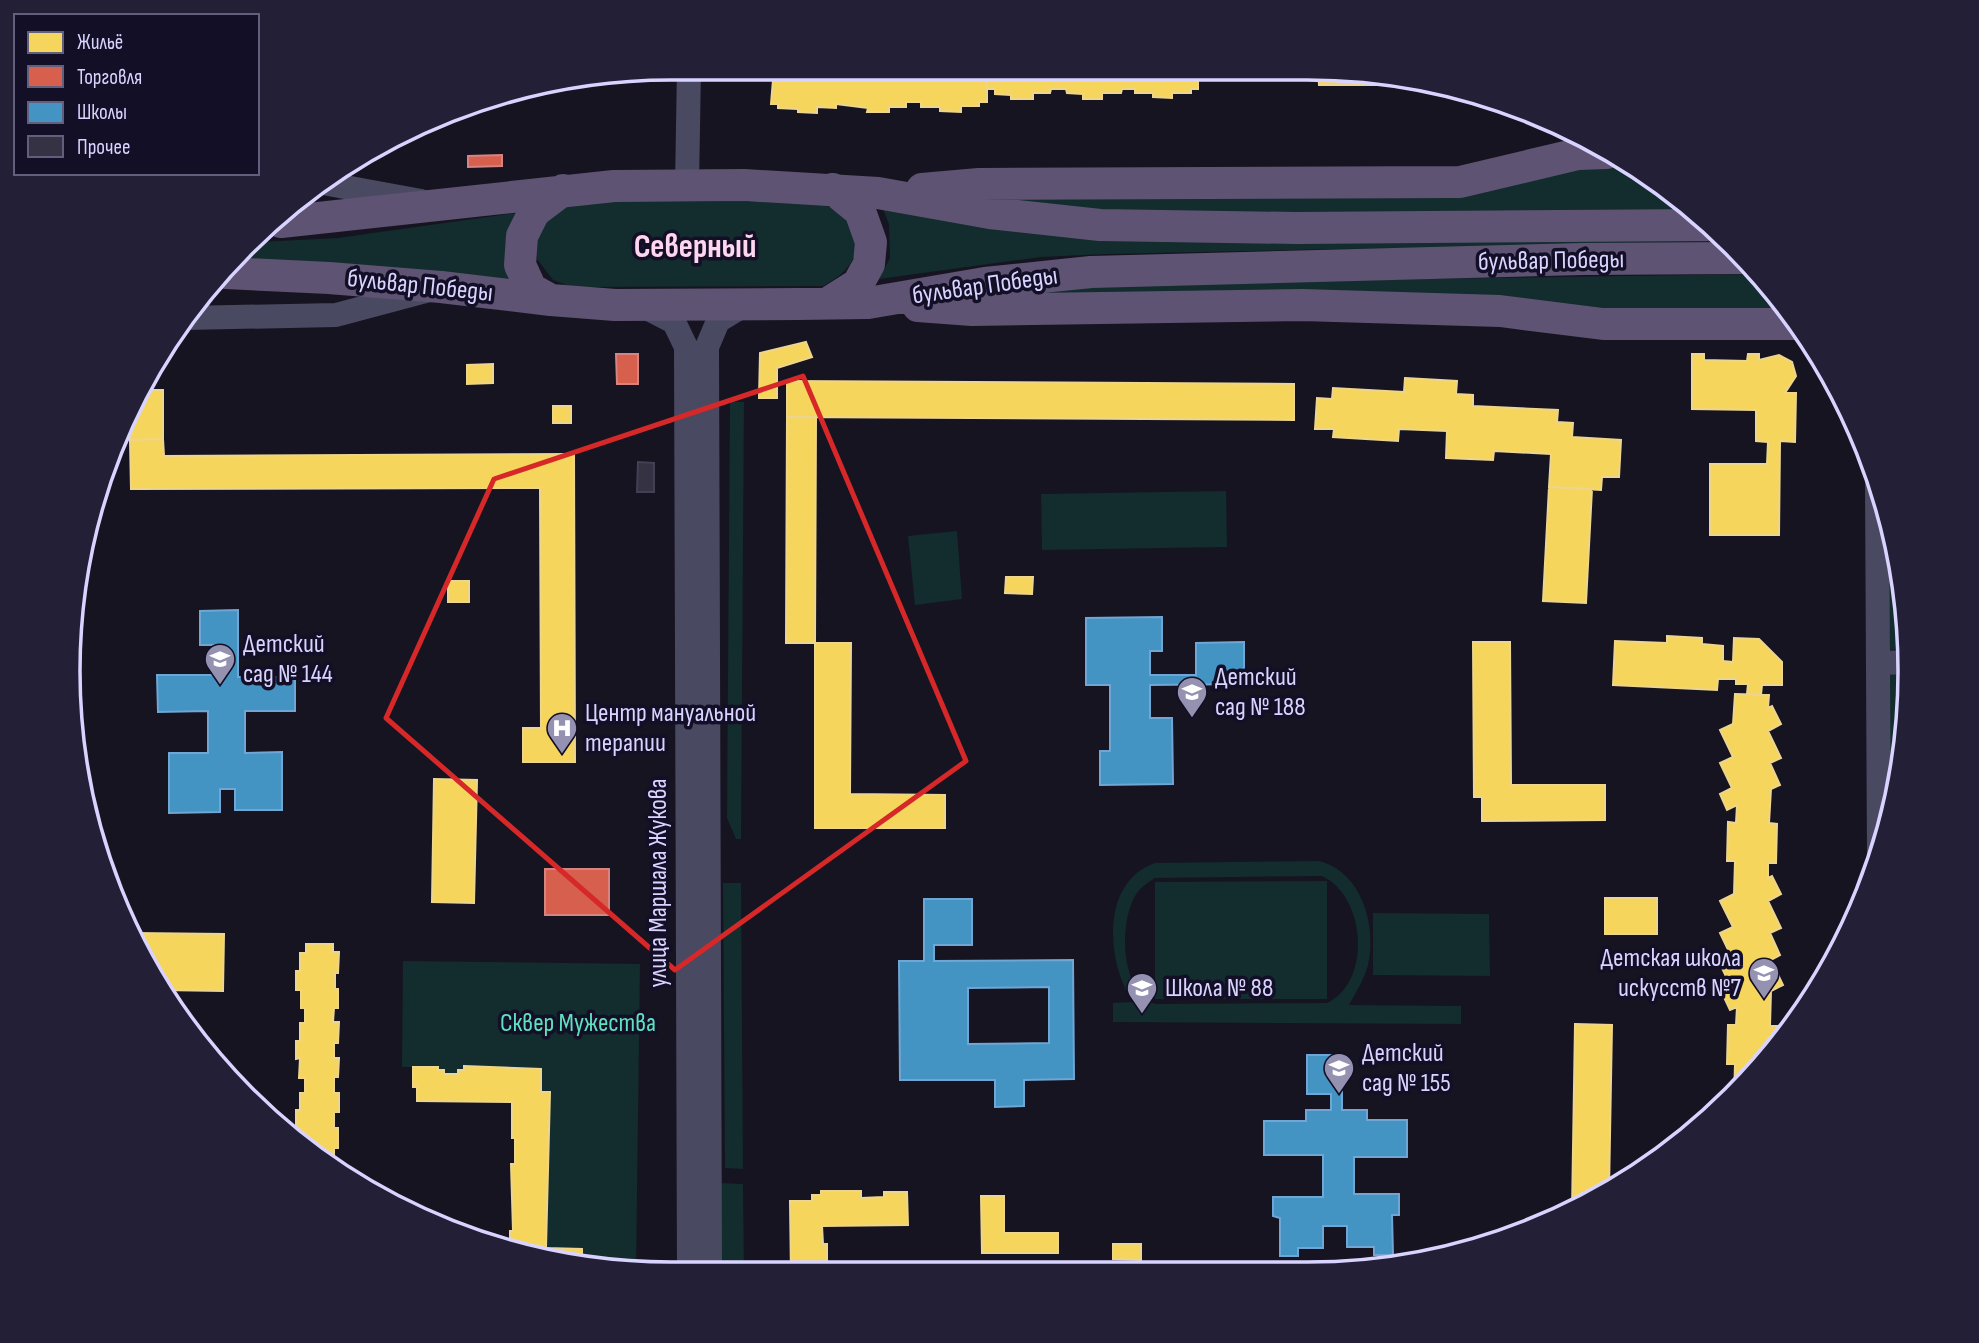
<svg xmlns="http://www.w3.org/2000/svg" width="1979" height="1343" viewBox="0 0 1979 1343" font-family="'Sofia Sans Condensed',sans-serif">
  <rect width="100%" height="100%" fill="#161421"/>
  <path fill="#132c2d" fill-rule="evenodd" d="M1625,167L1685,210L1189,216L1064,209L1014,202L1008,198Z
    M573,201L819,202C867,222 870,262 823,286L572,287L553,280L537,259V232L552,210Z
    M881,204L1335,238L1720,234L1735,246L1335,249L1107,254L1041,257L879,279L890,258L889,224Z
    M516,213L508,249V284L239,261L260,242L338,238Z
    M1758,274L1789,312L990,299L1092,284Z
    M730,402H744L741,839H736L727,818Z
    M1226,491L1227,547L1042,550L1041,494Z
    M1883,499L1899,553L1909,649L1889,650Z
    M957,531L962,599L915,605L908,536Z
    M1888,671H1911L1899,789L1888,825Z
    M1319,861C1362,872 1377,926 1368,965C1364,980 1356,992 1349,1005L1461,1006V1024L1113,1022V1003L1133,1002C1106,963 1100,882 1155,863ZM1322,876C1366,896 1372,982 1327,1003L1155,1004C1120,990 1119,925 1135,896C1140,888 1147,883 1155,878Z
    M1327,881V999H1155V882Z
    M723,883H741L743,1169L725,1168Z
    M1373,913L1489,914L1490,976L1373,975Z
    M403,961L640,964L636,1271L582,1266V1249L546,1248L550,1093L541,1092V1069L465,1066L464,1070H458V1074H444V1070H438V1067H402Z
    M720,1183L743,1184L744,1275H721Z"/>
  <path fill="#f6d55c" stroke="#edd58d" stroke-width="2" d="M774,68H791V71H798V75L815,76V70L836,71V75L850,76V70H869V74H888L889,69L908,70V75H922V69L944,70V74H960V69H981V73H987V102H979V106H961V112L940,111V107H921V102H906V107H889V112H867L868,108L836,104V108L817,107V113L798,112V109L778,108V104H771Z
    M987,68H1198V89H1191V93H1172V98L1153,97V93H1135V89H1122L1121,93H1102V99H1083V94L1067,93L1066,89H1051L1050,93H1033V99H1011V95L995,94V89H987Z
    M1318,69L1425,80L1439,85H1319Z
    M806,342L812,357L777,368V398H759L760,353Z
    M1692,354H1704V360L1747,361L1748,354H1759V360L1779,355L1792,362L1796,376L1785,393H1796L1795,442L1780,441L1779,535H1710V464H1767L1768,442L1756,441V410L1692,409Z
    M493,364V383L467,384V365Z
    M1405,378L1457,381L1456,394L1473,395V406L1558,410L1557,422L1573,423L1572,437L1621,440L1619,477H1602L1601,490L1549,487L1551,454L1494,451L1493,460L1446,458L1447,431L1399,429L1398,441L1333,437L1334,429H1315L1317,398L1332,399L1333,388L1404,392Z
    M787,381L1294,384V420L787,417Z
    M144,390H163V439L130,440V423H124Z
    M553,406H571V423H553Z
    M787,417H816L815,643H786Z
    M163,439L164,456L574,454L575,762H523V728H541L540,488L131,489L130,440Z
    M1549,487L1592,489L1586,603L1543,601Z
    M1006,577H1033L1032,594L1005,593Z
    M448,581H469V602H448Z
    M1667,636L1702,638V644L1723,646V661L1733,662L1734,638L1759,639L1782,662V685H1762L1761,695L1747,694L1748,684H1736V679H1718L1717,690L1613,685L1615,641L1667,643Z
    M1473,642H1510L1511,785H1605V820L1482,821V797H1474Z
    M815,643H851L850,794L945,795V828H815Z
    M1735,694L1769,695L1768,708L1772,706L1781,724L1768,731L1781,758L1770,763L1780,785L1771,789L1769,823L1777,824L1776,863H1768V878L1772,876L1781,894L1768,901L1781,928L1770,933L1780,955L1771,960L1783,985L1771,991L1770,1026H1777V1046L1734,1098L1735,1064H1727L1728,1025H1736L1737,1007L1730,1010L1722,993L1732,989L1720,964L1732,958L1720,933L1733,927L1720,901L1734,894L1735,861H1727L1728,822L1736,823L1737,805L1727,810L1720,794L1732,788L1720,763L1733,757L1720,730L1733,724Z
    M434,779L477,780L474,903L432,902Z
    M1605,898H1657V934H1605Z
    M134,933L224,934L223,991L162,990L149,973Z
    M306,944H333V952H339L338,973H335V989H338V1008H334L333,1022H339L338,1043H334V1058H339L338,1077H334V1093H339V1112H334V1128H338V1148H334V1156H326L301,1138V1129H296V1110H300V1093H305V1078H299L300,1058L296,1059V1041H300V1023H305V1008H301V990H296V971H300V953H306Z
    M1575,1024L1612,1025L1609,1191L1572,1211Z
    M464,1066L541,1069V1092H550L546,1248L529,1249V1253H525L510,1248V1231H513L511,1164H515V1138H512V1102L417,1101V1087H413V1067H438V1070H444V1074H458V1070H464Z
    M821,1191H861V1198L884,1197V1192H907L908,1225L822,1226L823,1244H827V1275H791L790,1201H812V1195H821Z
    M981,1196H1004V1233H1058V1253H982Z
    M1113,1244H1141V1260L1113,1259Z
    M546,1248L582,1249V1266L546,1260Z"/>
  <path fill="#d6604d" stroke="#d78382" stroke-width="2" d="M502,155V166L468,167V156Z
    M616,354H638V384H617Z
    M545,869H609V915H545Z"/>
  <path fill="#4393c3" stroke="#70a6d5" stroke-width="2" fill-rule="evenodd" d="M238,610V677H295V711H245V753L282,752V810H235V789H220V812L169,813V753H208V711L158,712L157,675H215L214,645H200V611Z
    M1162,617V651H1150V675H1196V643L1244,642V684L1150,685V718H1172L1173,784L1100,785V751H1110V685H1086V618Z
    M924,899H972V945H934V961L1073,960L1074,1079L1024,1080V1106L995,1107V1080H900L899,961H924ZM1049,987V1043L968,1044V988Z
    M1307,1055H1342V1110H1367V1120H1407V1157H1354V1194H1399V1215H1392L1393,1255H1374V1247H1347V1226H1323V1248H1298V1256H1280V1218L1273,1216V1197H1323V1155H1264V1121H1306V1110H1331V1094H1307Z"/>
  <path fill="#343243" stroke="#433f54" stroke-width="2" d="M638,462L654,463V492H637Z"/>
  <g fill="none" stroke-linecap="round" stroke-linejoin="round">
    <path stroke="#4a4962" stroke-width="24" d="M323,183L421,201
      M687,186L689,68
      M641,305L674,322L686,347L689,1275
      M185,318L336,315L426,291
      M1877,482L1879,856
      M1880,663L1910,662
      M710,1275L707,347L718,321L746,304"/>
    <path stroke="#5e5373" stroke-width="32" d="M922,189L979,184L1460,182L1578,154L1606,153
      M281,222L614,186L744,185L878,193L990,213L1100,225L1296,228L1706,225
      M226,273L329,278L441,287L551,300L615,305L799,304L868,303L985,283L1091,272L1583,259L1745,258
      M551,300L531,289L520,265L522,236L534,212L563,190
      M828,303L858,284L869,264L871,242L860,211L833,189
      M918,306L972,310L1302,305L1500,311L1603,324H1799"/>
  </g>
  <path fill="none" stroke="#d62828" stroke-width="5" stroke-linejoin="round" d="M803,376L966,761L675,970L386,718L494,479Z"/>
  <defs>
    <g id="school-pin" transform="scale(1.575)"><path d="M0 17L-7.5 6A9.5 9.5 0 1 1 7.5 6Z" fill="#9591b1" stroke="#130f26"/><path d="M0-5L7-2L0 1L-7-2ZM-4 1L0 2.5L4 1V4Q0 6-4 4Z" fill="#fff"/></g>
    <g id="hospital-pin" transform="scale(1.575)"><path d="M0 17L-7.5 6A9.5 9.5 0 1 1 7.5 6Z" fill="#9591b1" stroke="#130f26"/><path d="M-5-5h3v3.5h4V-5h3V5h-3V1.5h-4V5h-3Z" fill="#fff"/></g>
  </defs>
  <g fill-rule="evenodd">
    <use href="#school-pin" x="220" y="659"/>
    <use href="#school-pin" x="1192" y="692"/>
    <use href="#hospital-pin" x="562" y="728"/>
    <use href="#school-pin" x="1764" y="973"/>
    <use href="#school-pin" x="1142" y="988"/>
    <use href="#school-pin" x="1339" y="1068"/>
  </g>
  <g text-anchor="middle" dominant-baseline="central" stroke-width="7" stroke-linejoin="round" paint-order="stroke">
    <g font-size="26" fill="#d9d4ff" stroke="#130f26">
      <text transform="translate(1551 261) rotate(-1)">бульвар Победы</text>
      <text transform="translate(420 286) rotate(6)">бульвар Победы</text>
      <text transform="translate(985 286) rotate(-8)">бульвар Победы</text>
      <text transform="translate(658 883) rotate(-90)">улица Маршала Жукова</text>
    </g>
    <g font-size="26" fill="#d9d4ff" stroke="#130f26" text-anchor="start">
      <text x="243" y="644">Детский<tspan x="243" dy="30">сад № 144</tspan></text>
      <text x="1215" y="677">Детский<tspan x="1215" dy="30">сад № 188</tspan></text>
      <text x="585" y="713">Центр мануальной<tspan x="585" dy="30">терапии</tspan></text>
      <text x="1741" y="958" text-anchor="end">Детская школа<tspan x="1741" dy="30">искусств №7</tspan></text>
      <text x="1165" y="988">Школа № 88</text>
      <text x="1362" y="1053">Детский<tspan x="1362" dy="30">сад № 155</tspan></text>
    </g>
    <g font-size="26" fill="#5fe0c0" stroke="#130f26">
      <text x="578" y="1023">Сквер Мужества</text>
    </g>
    <g font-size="33" font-weight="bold" fill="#ffd6f0" stroke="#130f26">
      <text x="695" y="247">Северный</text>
    </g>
  </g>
  <path d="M0 0H1979V1343H0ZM671 80H1307A591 591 0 0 1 1898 671V671A591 591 0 0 1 1307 1262H671A591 591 0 0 1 80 671V671A591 591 0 0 1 671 80Z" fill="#231f37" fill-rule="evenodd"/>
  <path fill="none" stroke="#d9d4ff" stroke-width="3.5" d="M671 80H1307A591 591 0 0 1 1898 671V671A591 591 0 0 1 1307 1262H671A591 591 0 0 1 80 671V671A591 591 0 0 1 671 80Z"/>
  <rect x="14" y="14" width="245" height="161" fill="#130f26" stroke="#625e7d" stroke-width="2"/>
  <rect x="28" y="32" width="35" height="21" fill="#f6d55c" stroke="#625e7d" stroke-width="2"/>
  <text x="77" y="49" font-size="21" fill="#d9d4ff">Жильё</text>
  <rect x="28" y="66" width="35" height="21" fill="#d6604d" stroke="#625e7d" stroke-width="2"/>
  <text x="77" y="84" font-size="21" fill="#d9d4ff">Торговля</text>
  <rect x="28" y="102" width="35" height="21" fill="#4393c3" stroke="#625e7d" stroke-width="2"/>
  <text x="77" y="119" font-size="21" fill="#d9d4ff">Школы</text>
  <rect x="28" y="136" width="35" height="21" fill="#343243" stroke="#625e7d" stroke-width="2"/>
  <text x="77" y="154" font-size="21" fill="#d9d4ff">Прочее</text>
</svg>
